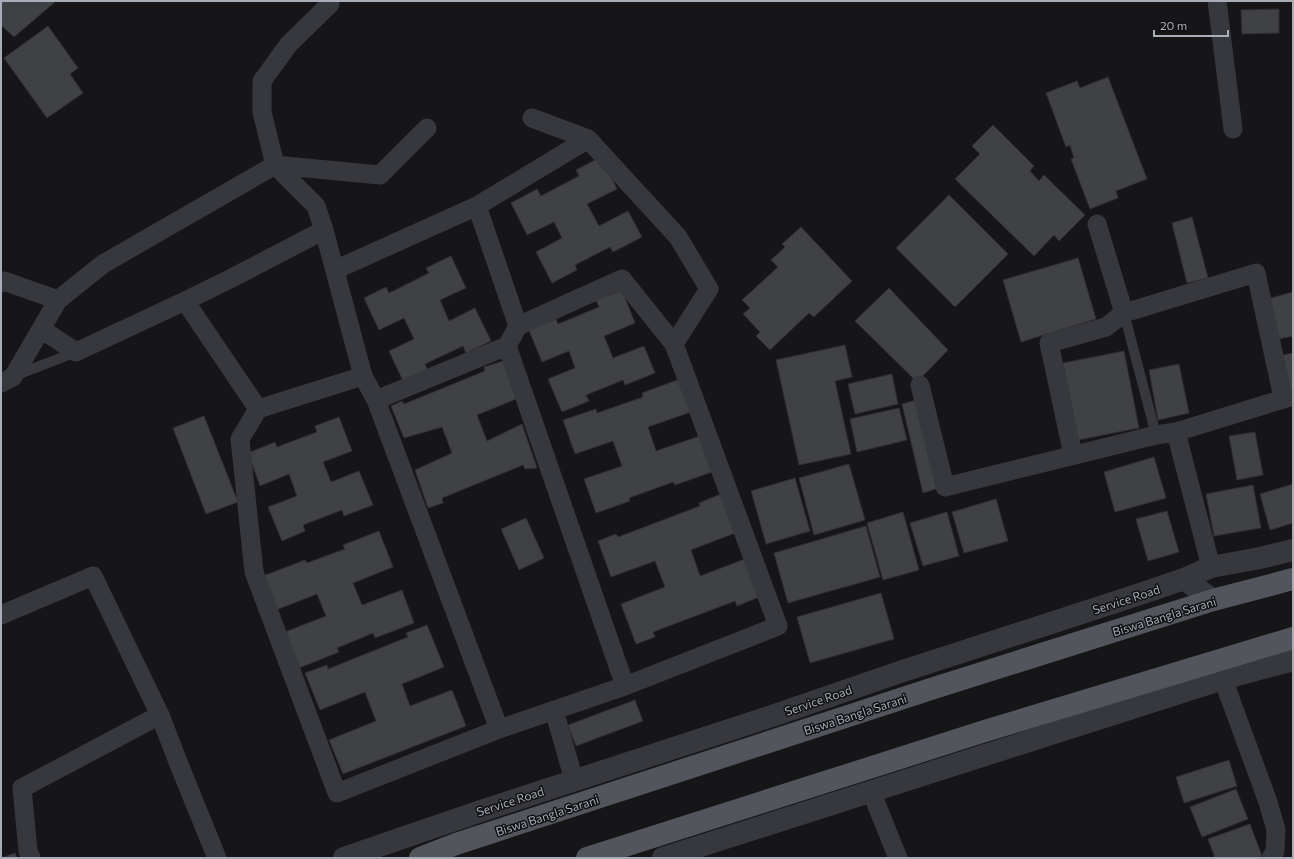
<svg xmlns="http://www.w3.org/2000/svg" width="1294" height="859" viewBox="0 0 1294 859" font-family="Commissioner,sans-serif">
  <rect width="100%" height="100%" fill="#161618"/>
  <path fill="#404145" stroke="#303034" d="M1,1H56L14,37L1,25Z
    M1279,9V33L1242,34L1241,10Z
    M48,26L78,68L70,74L83,93L47,118L4,58Z
    M1108,77L1147,179L1116,191L1118,198L1090,209L1071,159L1074,158L1070,145L1066,147L1046,93L1077,81L1080,88Z
    M993,125L1034,166L1030,171L1039,181L1044,175L1085,215L1059,241L1054,235L1034,256L955,179L980,154L972,146Z
    M601,157L617,189L587,204L599,226L628,211L642,237L613,252L610,247L575,265L577,270L552,283L536,252L562,238L554,222L527,235L511,203L537,189L541,196L579,176L576,170Z
    M949,195L1008,254L955,307L896,248Z
    M1192,217L1208,278L1187,283L1172,223Z
    M801,227L852,281L814,317L809,313L770,350L756,336L760,332L743,314L750,308L742,300L778,267L771,260L785,247L782,244Z
    M451,256L466,288L440,300L449,321L475,308L491,341L466,353L463,346L425,364L428,371L404,383L389,351L414,339L404,318L379,330L364,298L386,287L389,293L429,273L426,268Z
    M1078,258L1096,319L1021,342L1003,280Z
    M889,288L948,350L917,382L855,321Z
    M622,290L635,323L604,336L613,358L644,346L655,373L625,385L623,380L586,395L589,401L562,412L548,379L575,368L569,351L542,362L528,328L555,317L558,324L599,307L596,300Z
    M1293,292V336L1274,340L1264,300Z
    M845,345L852,377L835,381L851,454L799,465L776,360Z
    M1124,351L1139,428L1078,440L1063,363Z
    M1293,353V391L1287,393L1279,356Z
    M503,361L516,399L477,415L487,441L522,424L537,468L525,469L523,465L442,498L443,503L428,508L415,470L452,453L442,427L404,438L391,406L402,401L404,404L485,371L484,367Z
    M1179,364L1189,413L1158,420L1149,370Z
    M892,374L898,404L855,414L848,384Z
    M680,379L691,412L648,427L656,451L700,436L712,472L675,485L673,482L629,498L630,501L596,513L584,479L622,466L613,441L575,454L563,420L596,409L597,413L643,397L642,393Z
    M916,400L939,488L923,493L902,404Z
    M899,408L907,440L857,452L850,419Z
    M204,416L238,502L206,514L173,428Z
    M339,417L352,451L323,462L331,482L359,471L373,505L344,516L342,510L303,525L305,531L282,541L268,507L297,496L289,474L260,486L248,453L275,442L277,447L317,432L315,426Z
    M1255,432L1263,475L1237,480L1229,436Z
    M1154,457L1166,498L1115,512L1104,472Z
    M849,464L865,520L814,535L799,478Z
    M795,478L810,531L766,544L751,491Z
    M1293,484V523L1270,530L1260,494Z
    M1253,485L1261,528L1214,536L1206,494Z
    M721,494L735,533L691,550L700,576L745,559L759,597L737,606L735,601L653,632L655,637L636,644L621,604L665,587L655,561L611,577L598,541L616,534L618,537L700,506L699,503Z
    M996,499L1008,541L964,553L952,512Z
    M1167,511L1179,552L1148,561L1136,519Z
    M903,512L919,570L883,580L867,523Z
    M947,512L959,556L923,566L910,523Z
    M526,518L544,558L519,570L501,529Z
    M866,526L880,577L788,603L774,553Z
    M379,531L393,567L353,583L362,605L402,590L414,623L375,638L373,633L337,648L339,652L299,668L285,632L326,616L317,594L276,610L263,576L305,560L307,563L345,549L343,545Z
    M881,593L894,639L810,663L797,617Z
    M427,625L444,667L402,684L410,706L452,690L466,726L343,774L329,740L376,721L365,692L320,710L305,673L327,665L328,669L408,637L406,633Z
    M635,700L643,721L576,746L568,725Z
    M1229,760L1237,786L1184,803L1176,777Z
    M1236,789L1248,819L1202,837L1190,807Z
    M1250,824L1262,856L1257,858H1215L1208,839Z
    M15,853L17,858H1Z"/>
  <g fill="none" stroke-linecap="round" stroke-linejoin="round">
    <path stroke="#37383d" stroke-width="10" d="M1124,313L1156,435
      M14,376L76,352"/>
    <path stroke="#37383d" stroke-width="19" d="M1217,1L1233,129
      M330,4L289,44L262,81V112L275,165L380,175L427,128
      M532,118L588,139L678,237L709,289L674,344
      M477,206L588,139
      M1097,224L1124,313
      M335,270L477,206L518,326L507,346L625,686L778,626L674,344L622,279L518,326
      M1,283L4,281L58,300
      M185,301L230,279L324,230
      M41,329L76,352L185,301L258,409
      M1,383L13,377L58,300L103,264L275,165L316,206L324,230L363,376L376,400L499,729L337,793L254,572L240,439L258,409L363,376
      M920,385L945,487L1156,435L1176,432L1293,396
      M376,400L507,346
      M1176,432L1211,567
      M1073,455L1049,343L1106,327L1124,313L1256,273L1283,398
      M1,615L93,576L160,715L178,762L217,858
      M1223,679L1268,802L1276,830L1275,851L1271,858
      M554,710L574,780
      M499,729L625,686
      M871,791L898,858
      M31,858L28,851L22,788L160,715"/>
    <path stroke="#37383d" stroke-width="22" d="M1184,579L1213,600
      M344,858L481,811L772,716L900,672L1137,595L1184,579L1211,567L1260,558L1293,550
      M663,858L1223,679L1293,660"/>
    <path stroke="#53555c" stroke-width="22" d="M420,858L456,844L934,688L1213,600L1293,579
      M587,858L988,730L1293,638"/>
  </g>
  <g text-anchor="middle" dominant-baseline="central" stroke-width="3" stroke-linejoin="round" paint-order="stroke">
    <g font-size="12" fill="#a8adb8" stroke="#111113">
      <text transform="translate(1126 599) rotate(-18)">Service Road</text>
      <text transform="translate(1164 616) rotate(-17)">Biswa Bangla Sarani</text>
      <text transform="translate(818 700) rotate(-19)">Service Road</text>
      <text transform="translate(855 714) rotate(-18)">Biswa Bangla Sarani</text>
      <text transform="translate(510 801) rotate(-18)">Service Road</text>
      <text transform="translate(547 815) rotate(-18)">Biswa Bangla Sarani</text>
    </g>
  </g>
  <rect width="1294" height="859" fill="none" stroke="#a8adb8" stroke-width="4"/>
  <path d="M1154 30v6h74v-6" fill="none" stroke="#a8adb8" stroke-width="2"/>
  <text x="1160" y="30" font-size="12" fill="#a8adb8" stroke="#111113" stroke-width="3" paint-order="stroke">20 m</text>
</svg>
